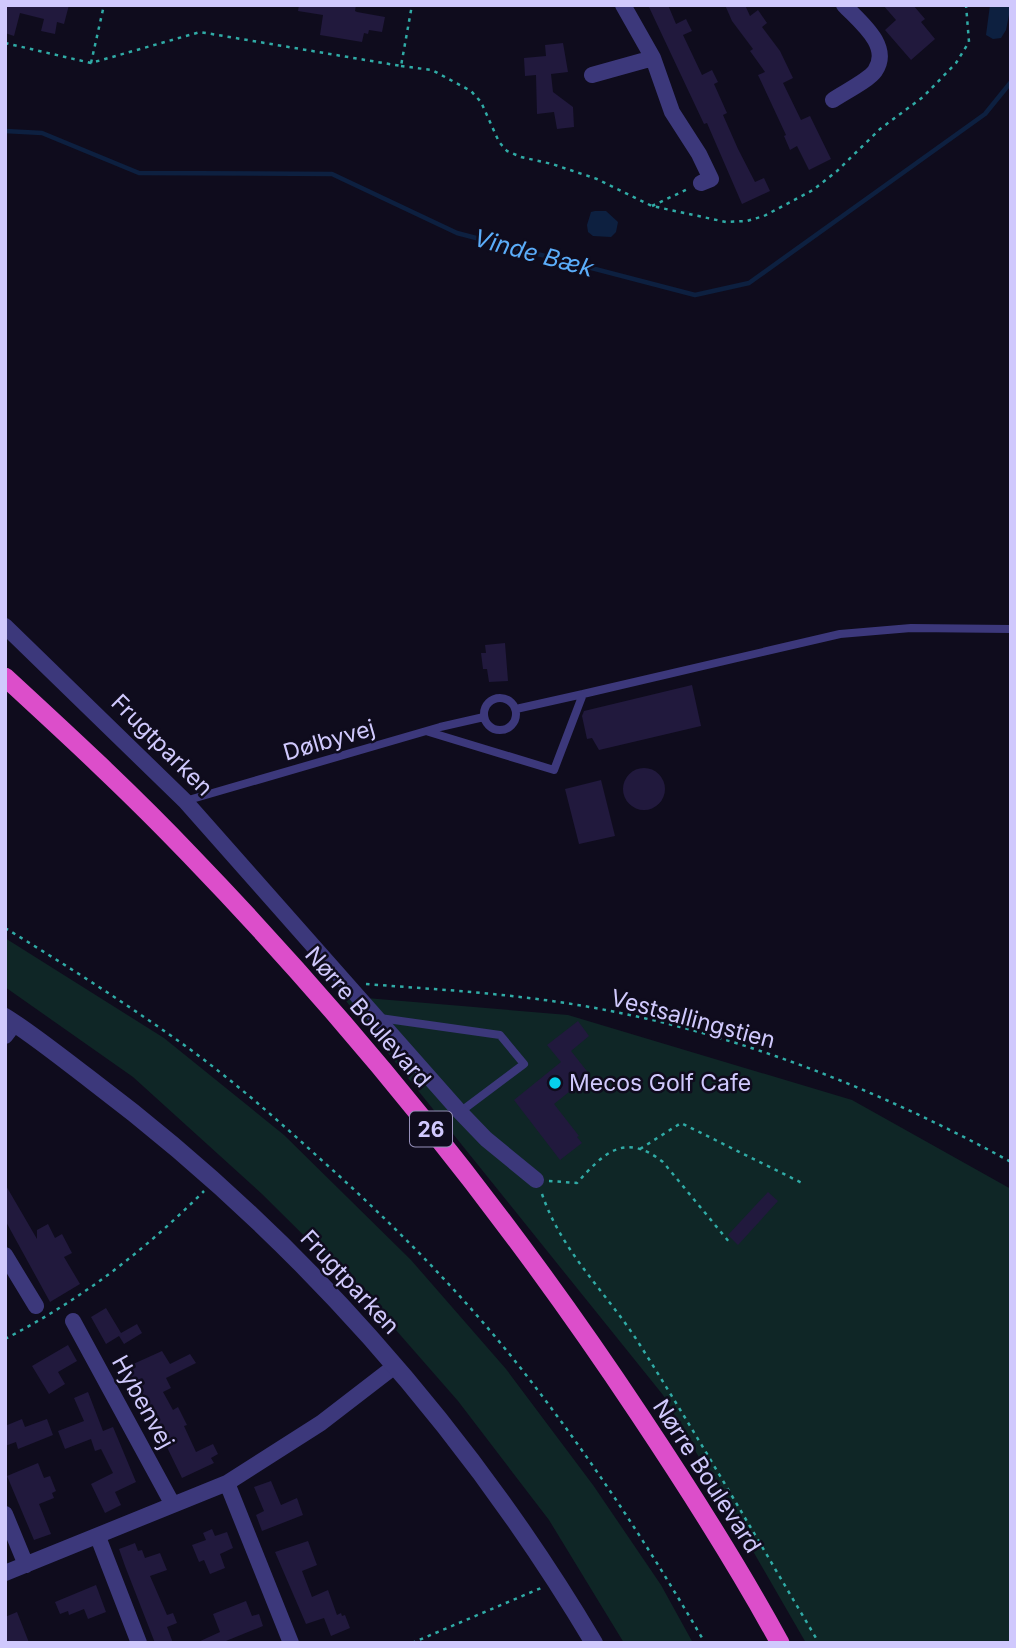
<svg xmlns="http://www.w3.org/2000/svg" width="1016" height="1648" viewBox="0 0 1016 1648" font-family="Inter,sans-serif">
  <rect width="100%" height="100%" fill="#0f0c1d"/>
  <path fill="#0f2626" d="M5,938L164,1038L284,1135L411,1260L506,1369L593,1485L661,1585L693,1643H624L549,1520L458,1401L374,1305L262,1194L133,1077L5,987Z
    M342,996L568,1015L852,1100L1011,1189V1643H806L663,1395Z"/>
  <path fill="#0d2040" d="M990,5H1011L1006,30L1001,38L993,39L986,35Z
    M595,211H606L618,222L616,232L611,237L593,236L588,232L587,225L591,212Z"/>
  <g fill="none" stroke-linecap="round" stroke-linejoin="round">
    <path stroke="#0d2040" stroke-width="4.5" d="M5,131L42,133L139,173L332,174L457,233L695,295L749,283L985,114L1011,82"/>
  </g>
  <path fill="#21193d" d="M5,5H69L64,24L57,22L55,34L41,31L44,19L20,13L14,36L5,33Z
    M299,5H356L355,11L357,12L385,17L382,32L369,30L368,34L364,33L362,42L320,35L323,15L298,11Z
    M648,5H668L676,24L686,19L692,31L683,35L702,75L712,70L718,82L714,84L727,113L723,115L738,149L755,182L764,178L770,191L742,204L707,123L704,124Z
    M725,5H745L750,16L758,10L767,23L762,27L780,51L793,78L783,83L801,120L810,116L831,159L809,170L797,146L790,150L784,136L786,135L758,75L765,72L750,51L753,49L732,21Z
    M883,5H913L925,19L921,22L935,39L911,60L885,30L896,20Z
    M563,43L568,72L551,74L553,92L573,107L574,127L557,129L554,112L537,114L536,75L525,76L524,58L546,56L545,45Z
    M505,643L508,681L489,682L487,669H483L481,653H486L485,645Z
    M692,685L701,726L599,750L592,738L587,739L582,716L584,711Z
    M623 789a21 21 0 1 1 42 0a21 21 0 1 1-42 0Z
    M601,780L615,836L579,844L565,789Z
    M578,1021L589,1036L571,1051L590,1075L554,1104L579,1136L577,1137L582,1143L560,1160L514,1100L561,1062L547,1045Z
    M5,1184L37,1239V1230L48,1224L55,1238L62,1234L72,1253L64,1257L80,1284L50,1302L5,1220Z
    M768,1192L778,1201L738,1245L728,1235Z
    M106,1308L121,1333L137,1324L142,1333L124,1344L119,1336L106,1344L91,1317Z
    M68,1345L77,1361L58,1372L65,1384L49,1394L32,1366Z
    M162,1351L170,1364L190,1354L196,1363L166,1378L171,1388L163,1392L173,1410L178,1407L187,1425L184,1426L196,1452L213,1444L218,1454L211,1458L214,1463L182,1478L162,1437L159,1439L131,1381L127,1383L120,1370Z
    M88,1392L103,1431L113,1427L136,1482L115,1492L121,1505L105,1513L91,1484L113,1473L101,1449L95,1451L91,1439L65,1449L58,1431L84,1421L74,1398Z
    M22,1419L25,1427L47,1419L53,1435L18,1449L16,1442L5,1446V1426Z
    M38,1463L44,1478L50,1476L56,1491L52,1493L54,1498L39,1504L51,1534L34,1540L7,1476Z
    M271,1481L281,1505L297,1498L303,1515L262,1531L256,1515L264,1511L254,1487Z
    M212,1529L215,1536L227,1532L233,1548L220,1554L225,1568L210,1574L204,1560L199,1562L192,1545L206,1540L203,1533Z
    M308,1541L317,1565L302,1571L312,1597L328,1590L337,1615L341,1613L342,1616L345,1615L350,1628L331,1636L324,1618L306,1624L275,1552Z
    M135,1543L138,1551L142,1550L145,1558L160,1553L167,1570L150,1576L167,1615L173,1613L177,1623L167,1627L173,1643H155L125,1566L119,1549Z
    M96,1585L106,1612L88,1619L84,1609L69,1615L68,1611L60,1614L55,1602Z
    M246,1601L252,1616L259,1614L263,1626L221,1643H196L220,1632L213,1614Z
    M17,1612L28,1640L29,1643H5V1617Z"/>
  <g fill="none" stroke-linecap="round" stroke-linejoin="round">
    <path stroke="#30aba6" stroke-width="2.5" stroke-dasharray="3.5 5" stroke-linecap="butt" d="M5,43L91,63L200,32L401,66L412,5
      M91,63L104,5
      M401,66L432,70L471,91L481,102L499,142L507,151L521,157L552,164L597,179L652,206L726,222L747,221L764,216L813,190L837,171L880,129L923,97L956,63L969,42L966,5
      M652,206L690,188
      M5,928C61,962 116,997 170,1035C222,1071 270,1113 317,1156C389,1220 459,1290 519,1366C589,1455 648,1545 705,1643
      M366,984C418,988 469,991 520,997C693,1016 860,1079 1011,1162
      M640,1149L681,1123L804,1184
      M549,1181L577,1183C603,1154 624,1131 663,1162L730,1243
      M542,1194C562,1253 608,1294 640,1345C702,1443 760,1544 819,1643
      M5,1339C82,1299 143,1252 204,1191
      M412,1643L541,1588"/>
    <path stroke="#3c387b" stroke-width="8" d="M484 714a16 16 0 1 1 32 0a16 16 0 1 1-32 0Z
      M516,709L583,694
      M429,732L554,770L583,694L840,634L911,628L1011,629
      M185,801L440,727L484,717
      M380,1018L500,1035L524,1064L460,1112"/>
    <path stroke="#3c387b" stroke-width="16" d="M623,5L653,58L672,112L699,154L711,179L701,183
      M592,75L653,58
      M833,100C843,93 869,80 875,71C892,46 860,22 844,5
      M5,626L185,801L460,1112L486,1139L536,1180
      M5,1036L15,1023
      M5,1255L36,1306
      M73,1321L173,1505
      M227,1483L291,1643
      M5,1514L26,1565
      M98,1537L139,1643
      M5,1573L227,1483L321,1423L395,1366"/>
    <path stroke="#3c387b" stroke-width="18" d="M5,1017C35,1036 63,1059 91,1080C293,1232 465,1426 594,1643"/>
    <path stroke="#dc4eca" stroke-width="19" d="M5,677C68,735 131,793 190,855C356,1027 507,1215 639,1414C689,1489 737,1564 780,1643"/>
  </g>
  <circle fill="#07d0ec" stroke="#0f0c1d" stroke-width="2.5" cx="555" cy="1083" r="7"/>
  <g text-anchor="middle" dominant-baseline="central" stroke-width="5" stroke-linejoin="round" paint-order="stroke">
    <rect fill="#0f0c1d" stroke="#9690ba" stroke-width="2" x="410" y="1111.5" width="42" height="35" rx="5"/>
    <g font-size="21" font-weight="bold" fill="#d0c9fd">
      <text x="431" y="1129">26</text>
    </g>
    <g font-size="23" fill="#d0c9fd" stroke="#0f0c1d">
      <text transform="translate(329 740) rotate(-16)">Dølbyvej</text>
      <text transform="translate(162 745) rotate(45)">Frugtparken</text>
      <text transform="translate(368 1017) rotate(49)">Nørre Boulevard</text>
      <text transform="translate(693 1019) rotate(15)">Vestsallingstien</text>
      <text transform="translate(350 1282) rotate(47)">Frugtparken</text>
      <text transform="translate(143 1402) rotate(61)">Hybenvej</text>
      <text transform="translate(707 1476) rotate(57)">Nørre Boulevard</text>
    </g>
    <g font-size="23" fill="#d0c9fd" stroke="#0f0c1d" text-anchor="start">
      <text x="569" y="1083">Mecos Golf Cafe</text>
    </g>
    <g font-size="24" font-style="italic" fill="#5badfa" stroke="#0f0c1d">
      <text transform="translate(534 253) rotate(15)">Vinde Bæk</text>
    </g>
  </g>
  <rect width="1016" height="1648" fill="none" stroke="#d0c9fd" stroke-width="14"/>
</svg>
